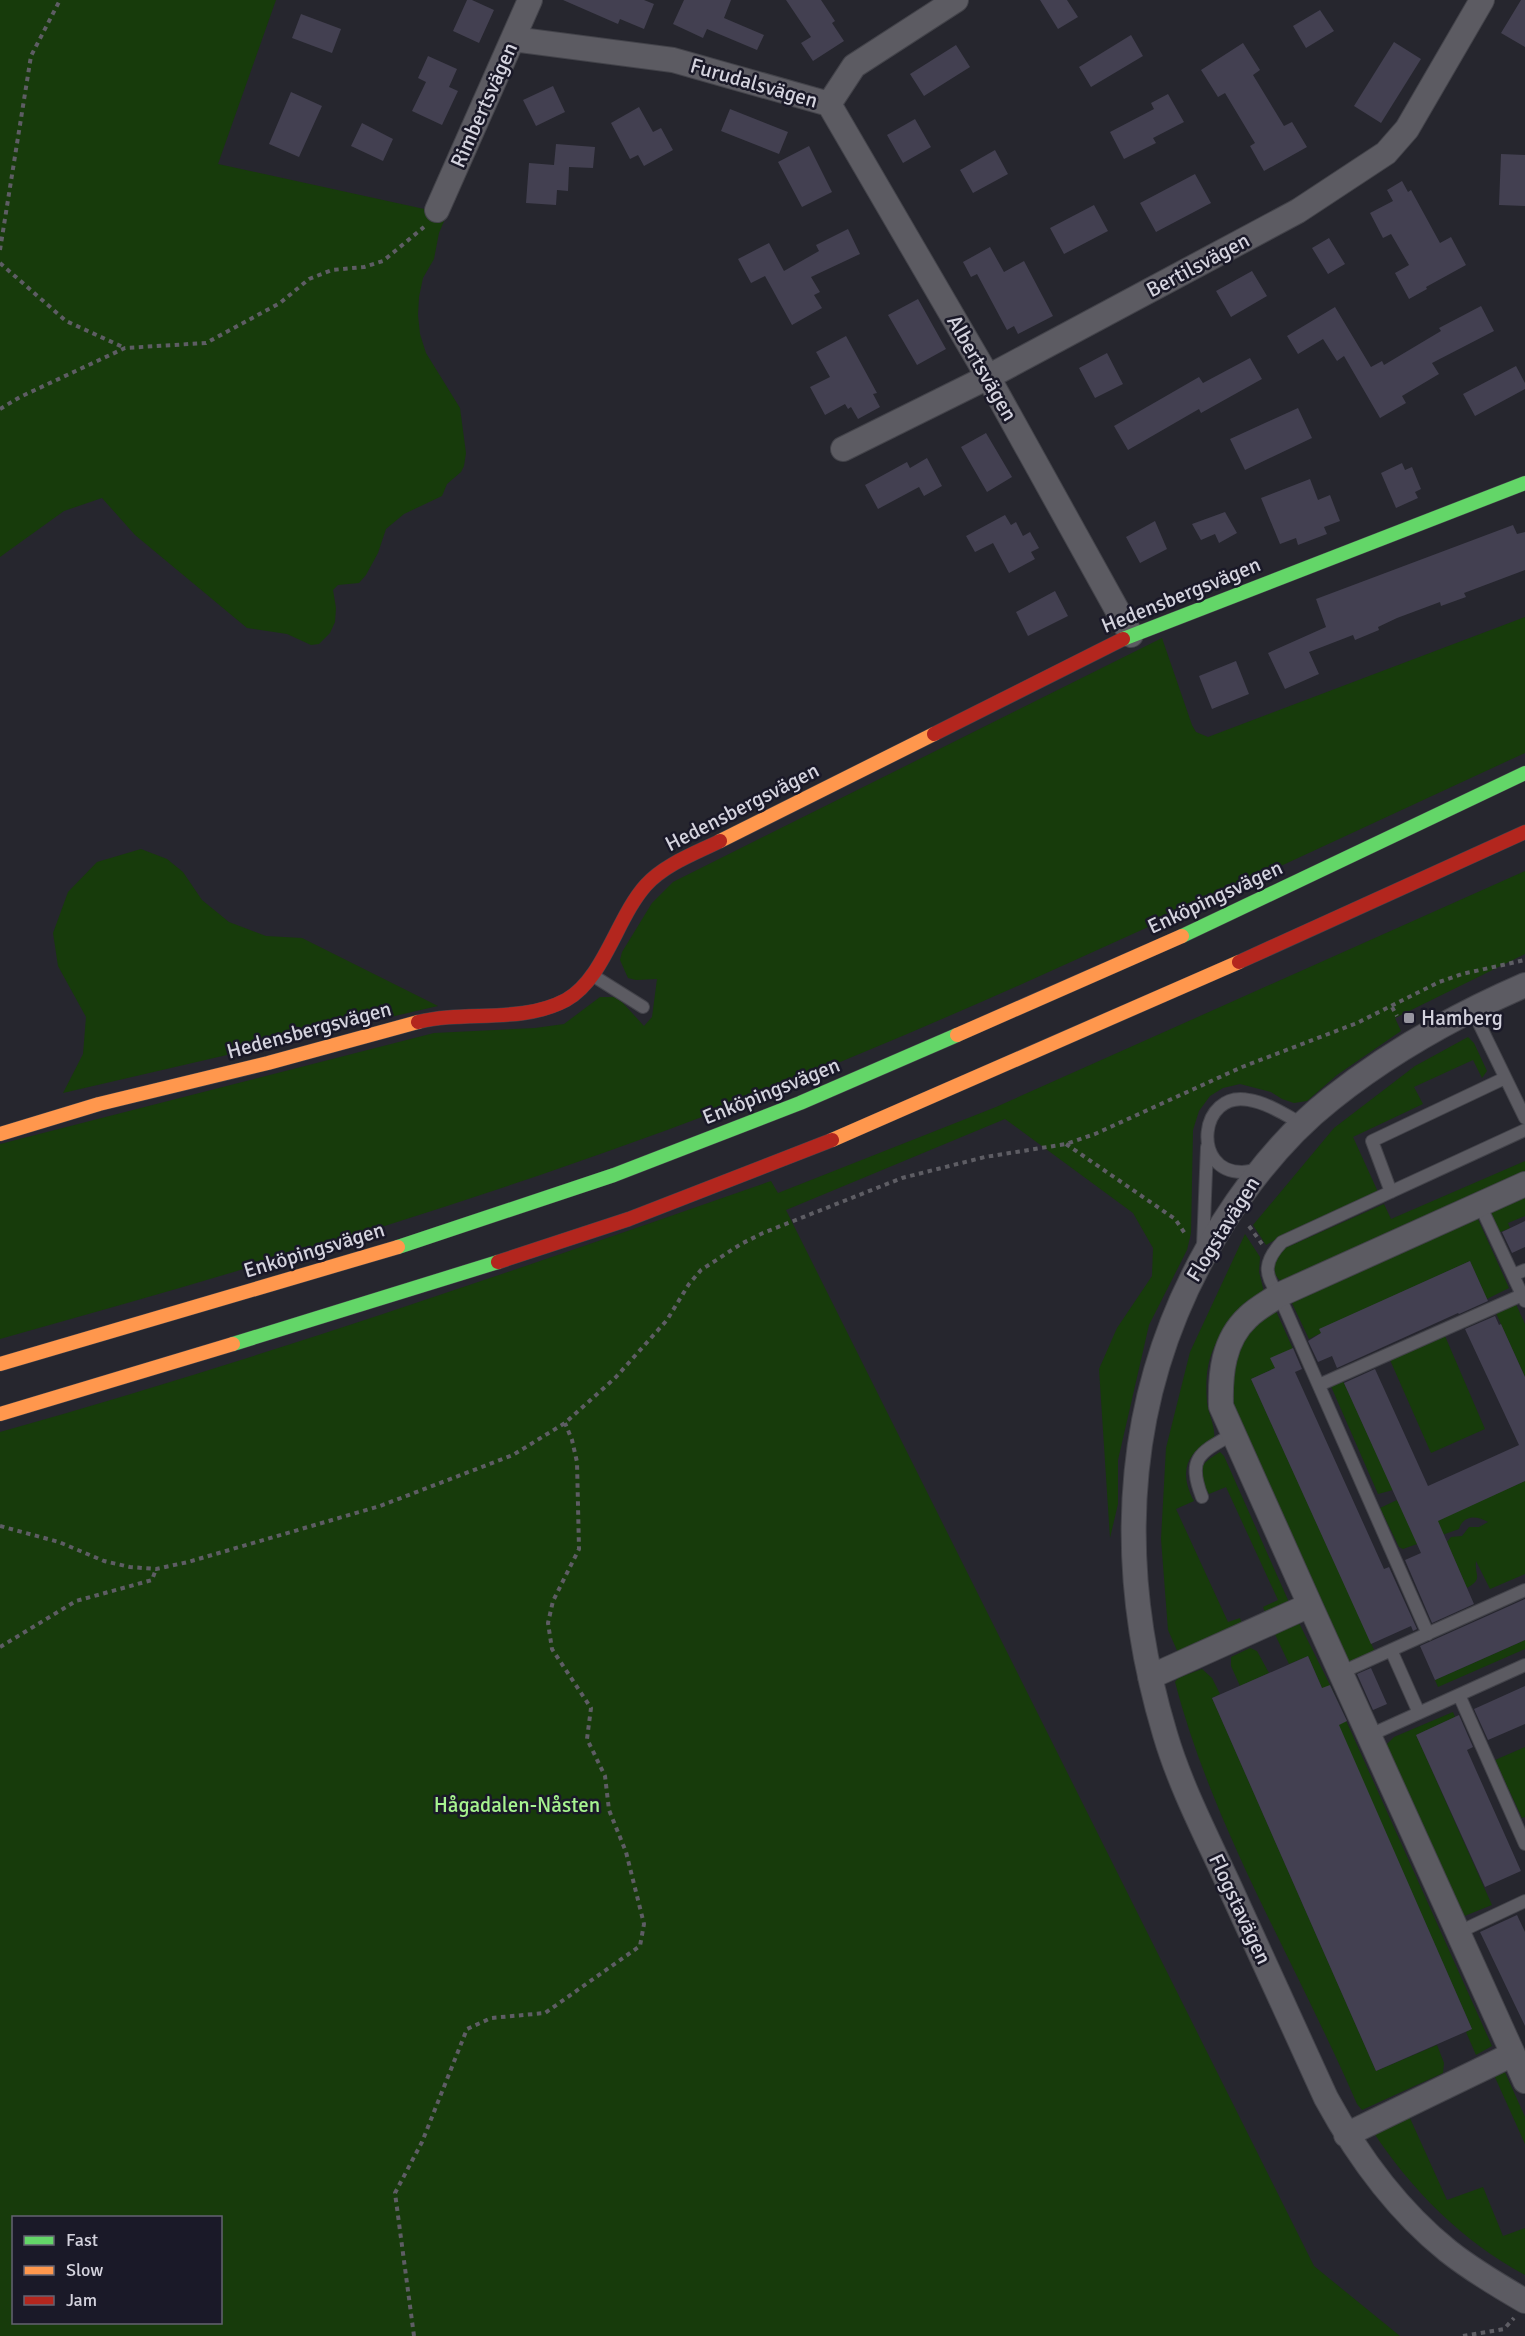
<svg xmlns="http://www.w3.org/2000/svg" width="1525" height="2336" viewBox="0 0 1525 2336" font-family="Signika,sans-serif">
  <rect width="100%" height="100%" fill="#26262e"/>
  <path fill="#173b0b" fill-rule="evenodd" d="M0,0H276L218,164L447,214L439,233L434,259L423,278L419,297L418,315L420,334L426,353L460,408L466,453L464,466L461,472L447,484L442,496L404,514L386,529L378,553L366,575L359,583L338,585L333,590L336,608L335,622L330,633L319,644L311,645L287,634L247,628L135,535L102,498L64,511L0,557Z
    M1525,617V753C1276,867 1029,987 774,1089C522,1189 261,1266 0,1339V1144L434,1033L535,1028L564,1024L600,997H614L622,1002L644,1026L652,1017L657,979L636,980L628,978L620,960L622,952L652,903L673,882L1162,638L1192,725L1196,732L1208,737Z
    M141,849L167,859L183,872L202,900L229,922L266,936L302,938L438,1006L63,1093L83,1054L86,1017L58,966L53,933L68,892L97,862Z
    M1525,871V954L1395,1018L1401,1031L1337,1075L1307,1101L1294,1103L1282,1099L1271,1092L1240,1084L1223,1088L1210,1096L1199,1111L1193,1130L1191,1233L1187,1250L1149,1325L1118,1460V1504L1110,1538L1099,1369L1117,1328L1152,1276L1153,1248L1133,1213L1005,1119L786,1210L1314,2266L1400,2336H0V1432C260,1359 516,1270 771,1181L778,1193L996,1107ZM14,2218H220V2322H14Z
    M1468,1037L1474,1043L1487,1071L1482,1078L1473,1060L1414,1087L1423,1104L1353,1137L1378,1192L1289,1232L1266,1245L1253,1225L1334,1128L1415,1066Z
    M1525,1161V1173L1282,1282C1270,1273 1273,1261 1281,1250L1384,1204L1391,1219Z
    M1525,1196V1216L1508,1223L1510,1228L1498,1233L1489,1213Z
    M1477,1217L1509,1288L1487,1299L1470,1261L1320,1329L1321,1333L1309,1339L1291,1301Z
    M1245,1234L1260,1257L1259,1272L1264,1292C1224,1326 1202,1346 1207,1402C1208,1414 1216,1427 1214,1439C1185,1452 1179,1473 1194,1501L1176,1509L1228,1622L1240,1618L1243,1626L1179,1655L1168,1630L1161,1539L1166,1448L1190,1352Z
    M1515,1302L1525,1324V1377L1495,1311Z
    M1276,1311L1293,1349L1271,1358L1275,1368L1251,1379L1375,1652L1348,1663L1230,1402C1233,1361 1236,1332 1276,1311Z
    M1445,1336L1485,1429L1431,1453L1390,1360Z
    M1342,1379L1349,1394L1393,1490L1378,1494L1330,1384Z
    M1220,1452L1224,1456L1292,1609L1268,1619L1263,1607L1278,1600L1226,1487L1209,1494C1196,1471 1198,1465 1220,1452Z
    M1525,1481V1574L1490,1589L1476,1561C1474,1576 1484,1578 1467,1588L1447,1542L1451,1537L1462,1536L1469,1527H1479L1488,1522C1477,1515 1463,1515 1459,1529L1403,1549L1399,1547L1380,1508L1397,1500L1412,1532Z
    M1298,1621L1331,1687L1492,2046L1476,2055L1466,2032L1472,2029L1308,1656L1289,1664L1273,1630Z
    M1525,1640V1649L1438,1687L1435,1680Z
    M1250,1648L1257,1651L1269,1673L1240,1686L1231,1666V1657Z
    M1202,1669L1212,1678L1220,1694L1212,1698L1376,2071L1437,2045L1444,2063L1443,2073L1362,2110L1357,2104C1297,1965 1213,1828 1175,1682L1178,1678Z
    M1453,1712L1455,1717L1416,1735L1492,1905L1462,1917L1385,1754L1387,1744L1394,1737Z
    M1525,1747V1817L1522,1818L1495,1760Z
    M1504,2070L1525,2117V2144L1494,2075Z
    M1409,2116L1447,2200L1483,2187L1503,2236L1525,2228V2275C1462,2241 1411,2190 1372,2130Z"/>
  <path fill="#434051" d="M467,0H472L494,10L479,43L453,31Z
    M563,0H644L654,4L644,29L620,19L618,24Z
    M684,0H731L724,18L764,35L757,50L707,29L703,38L673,24Z
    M786,0H821L835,21L832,23L844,41L813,61L801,43L811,37Z
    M1040,0H1067L1078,17L1058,29Z
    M1521,0H1525V47L1501,33Z
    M1320,10L1334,31L1306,48L1293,26Z
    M301,14L341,29L332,53L292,38Z
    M1131,35L1143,56L1091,87L1079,67Z
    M1394,42L1421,59L1381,123L1354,106Z
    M1243,43L1260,70L1253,75L1284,126L1292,122L1307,147L1264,171L1250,146L1255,143L1225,93L1218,97L1201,70Z
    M956,45L970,67L924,96L910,74Z
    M428,56L457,69L449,87L458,91L442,125L412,111L426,82L418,78Z
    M553,86L565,112L536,126L523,100Z
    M291,92L322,106L299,157L269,144Z
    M1168,94L1184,122L1153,138L1156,143L1124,159L1110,132L1154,109L1151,103Z
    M639,107L653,132L661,128L673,150L644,166L638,155L630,159L611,123Z
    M730,109L788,132L779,154L721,131Z
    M915,119L931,147L903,163L887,135Z
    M362,123L393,139L383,161L351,146Z
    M556,144L595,147L593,168L569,167L568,191L557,190L556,205L526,203L529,163L554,165Z
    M809,146L832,192L802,207L778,162Z
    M995,150L1008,174L973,193L960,170Z
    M1501,154L1525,155V206L1499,205Z
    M1195,174L1211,203L1156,232L1140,203Z
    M1402,181L1408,192L1411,190L1440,243L1451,237L1466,265L1426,287L1427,289L1409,299L1395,273L1409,265L1391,234L1383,238L1370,213L1393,201L1387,190Z
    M1094,205L1108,231L1064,254L1050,228Z
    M848,229L860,254L811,277L820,292L814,295L822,308L792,325L765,276L751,283L738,259L769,243L784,271L819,251L816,245Z
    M1329,238L1345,264L1328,274L1312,248Z
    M990,247L1004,272L1024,261L1053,316L1018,334L1014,326L1007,330L977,274L971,277L963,262Z
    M1252,271L1267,296L1231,317L1216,291Z
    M918,299L946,349L917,365L888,315Z
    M1481,306L1494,331L1432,363L1439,374L1402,396L1406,403L1380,418L1344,356L1337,361L1323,339L1298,354L1287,336L1335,307L1371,367L1382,361L1384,365L1441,331L1439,328Z
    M846,336L877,393L873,394L880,407L858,419L851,407L848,409L845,404L825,415L810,387L830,377L816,352Z
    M1107,353L1123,384L1095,398L1079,368Z
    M1250,358L1262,379L1201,413L1199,409L1128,450L1114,426L1199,377L1203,383Z
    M1516,366L1525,383V389L1475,416L1463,394Z
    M1298,408L1312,438L1245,470L1230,439Z
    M986,433L1012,477L987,492L961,447Z
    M927,458L942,486L924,496L919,487L878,509L865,485L907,462L910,468Z
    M1402,463L1405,470L1412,467L1421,489L1415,492L1418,498L1396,508L1381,473Z
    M1310,479L1318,500L1330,495L1340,521L1324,527L1327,534L1298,545L1296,538L1280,544L1261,498Z
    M1225,512L1237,533L1219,543L1215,534L1201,540L1192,524Z
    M1005,515L1011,525L1016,522L1023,536L1030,532L1039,548L1031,552L1035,559L1009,573L993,543L975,552L966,536Z
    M1155,521L1167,549L1140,563L1126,537Z
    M1513,525L1517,534L1525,532V570L1464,593L1466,597L1441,606L1440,602L1397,618L1378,627L1379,630L1355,640L1353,635L1309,652L1319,674L1285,689L1268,653L1326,627L1316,599Z
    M1055,591L1068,616L1028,636L1016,612Z
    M1236,661L1249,694L1212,709L1199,676Z
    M1525,1221V1247L1512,1253L1502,1232Z
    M1470,1261L1488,1301L1459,1314L1458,1313L1337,1368L1332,1356L1318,1362L1308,1341L1321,1333L1319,1329Z
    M1495,1316L1499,1325L1501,1324L1525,1377V1481L1438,1521L1474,1604L1432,1623L1405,1560L1421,1553L1344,1383L1375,1369L1428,1486L1519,1445L1465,1329Z
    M1293,1348L1302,1369L1295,1372L1384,1569L1389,1567L1417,1629L1413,1631L1411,1626L1371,1644L1251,1379L1275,1368L1270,1358Z
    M1525,1599V1640L1435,1680L1420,1646Z
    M1308,1656L1322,1688L1330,1685L1347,1721L1339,1725L1472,2029L1376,2071L1212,1698Z
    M1371,1668L1387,1704L1373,1710L1357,1674Z
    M1525,1686V1724L1488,1740L1474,1709Z
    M1459,1715L1473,1747L1467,1750L1521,1871L1485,1887L1416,1735Z
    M1517,1915L1525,1932V2026L1480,1932Z"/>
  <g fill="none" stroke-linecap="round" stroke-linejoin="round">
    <g stroke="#43434a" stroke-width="14">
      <path id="lane" d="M592,975L643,1007
        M1472,1009L1525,1118
        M1260,1169C1254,1170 1247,1172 1242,1172C1191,1172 1199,1090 1249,1100C1268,1103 1287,1116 1304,1125
        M1391,1192L1372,1141L1505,1078
        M1480,1205L1525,1301
        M1203,1246L1207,1147
        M1513,1275L1525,1270
        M1319,1385L1522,1295
        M1202,1497C1187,1458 1199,1453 1233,1434
        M1428,1634L1279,1295C1263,1274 1264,1261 1282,1242L1525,1130
        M1391,1650L1419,1713
        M1340,1673L1525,1590
        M1459,1695L1525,1844
        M1368,1736L1525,1665
        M1457,1933L1525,1901"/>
    </g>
    <g stroke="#43434a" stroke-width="26">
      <path id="street" d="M513,39L673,60L829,104L854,66L956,0
        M829,104L988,377L1131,635
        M437,210L530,0
        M843,449L988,377L1298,211L1386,153L1407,129L1482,0
        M1525,985C1456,1015 1390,1052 1331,1099C1289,1132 1251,1179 1223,1223C1123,1381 1112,1557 1165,1734C1180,1785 1205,1833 1227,1881C1260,1953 1293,2026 1326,2098C1357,2155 1397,2210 1448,2251C1472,2270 1499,2286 1525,2301
        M1310,1605L1221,1406C1220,1374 1223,1340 1248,1317C1257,1308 1269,1302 1279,1295L1525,1184
        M1150,1677L1310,1605L1513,2054
        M1346,2135L1513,2054L1525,2081"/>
    </g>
    <g stroke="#43434a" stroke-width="15">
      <path id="fast" d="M1123,639L1525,483
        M1182,936L1525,773
        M398,1247L614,1175L800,1103L957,1035
        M233,1344L498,1262"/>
    </g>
    <g stroke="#43434a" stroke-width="15">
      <path id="slow" d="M720,841L934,734
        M957,1035L1182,936
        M0,1134L99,1104L268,1063L418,1022
        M832,1140L1239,962
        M0,1364L398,1247
        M0,1414L233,1344"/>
    </g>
    <g stroke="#43434a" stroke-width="15">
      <path id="jam" d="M934,734L1123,639
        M1239,962L1525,832
        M418,1022C466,1010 521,1024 566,1000C604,979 617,917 646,885C665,864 696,853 720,841
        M498,1262L629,1219L832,1140"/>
    </g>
    <path stroke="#5e5d64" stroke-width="4" stroke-dasharray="4.5 4.5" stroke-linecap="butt" d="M0,250L31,56L60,0
      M0,263L66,321L125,348
      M0,409L20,397L125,348L206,343L280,303L309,279L332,270L364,267L383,261L424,227
      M1392,1007L1397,1016
      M1066,1144L1175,1219L1186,1235
      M1249,1226L1262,1244
      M0,1526L59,1542L104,1561L130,1567L156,1569L188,1562L380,1506L513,1455L565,1423L616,1377L667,1320L689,1284L701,1270L741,1244L763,1233L902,1178L985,1157L1066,1144L1095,1134L1242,1067L1357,1023L1439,982L1462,974L1525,960
      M0,1647L76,1601L152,1580L156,1569
      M414,2336L395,2193L422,2142L467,2029L491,2018L545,2013L640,1946L644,1924L626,1852L609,1810L605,1776L587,1739L591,1708L552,1649L548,1623L553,1601L579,1549L577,1462L572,1440L565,1423
      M1463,2336L1504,2329L1514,2318"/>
    <use href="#lane" stroke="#5c5b62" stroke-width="12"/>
    <use href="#street" stroke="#5c5b62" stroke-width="24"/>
    <use href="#fast" stroke="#63d668" stroke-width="14"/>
    <use href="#slow" stroke="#ff974d" stroke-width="14"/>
    <use href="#jam" stroke="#b3261e" stroke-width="14"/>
  </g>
  <rect fill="#9796a0" stroke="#1a1928" stroke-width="2" x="1403" y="1012" width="12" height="12" rx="3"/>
  <g text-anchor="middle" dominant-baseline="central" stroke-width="5" stroke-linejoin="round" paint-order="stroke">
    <g font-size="21" fill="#d4d3de" stroke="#1a1928">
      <text transform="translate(754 83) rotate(16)">Furudalsvägen</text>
      <text transform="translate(484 105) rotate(-66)">Rimbertsvägen</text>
      <text transform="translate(1198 265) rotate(-28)">Bertilsvägen</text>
      <text transform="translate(982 368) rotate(60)">Albertsvägen</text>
      <text transform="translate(1181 595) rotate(-22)">Hedensbergsvägen</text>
      <text transform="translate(742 807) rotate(-27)">Hedensbergsvägen</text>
      <text transform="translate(1215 897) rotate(-25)">Enköpingsvägen</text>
      <text transform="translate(309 1030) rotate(-15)">Hedensbergsvägen</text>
      <text transform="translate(771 1091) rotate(-22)">Enköpingsvägen</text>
      <text transform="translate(1223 1229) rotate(-58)">Flogstavägen</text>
      <text transform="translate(314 1250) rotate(-17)">Enköpingsvägen</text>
      <text transform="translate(1240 1909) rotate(65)">Flogstavägen</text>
    </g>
    <g font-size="21" fill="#d4d3de" stroke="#1a1928" text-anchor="start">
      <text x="1421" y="1018">Hamberg</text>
    </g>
    <g font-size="21" fill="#a6f38f" stroke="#1a1928">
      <text x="517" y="1805">Hågadalen-Nåsten</text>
    </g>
  </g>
  <rect x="12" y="2216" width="210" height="108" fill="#1a1928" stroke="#646371" stroke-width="1.5"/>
  <rect x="24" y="2236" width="30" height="9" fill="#63d668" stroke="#646371" stroke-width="1.5"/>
  <text x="66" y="2246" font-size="18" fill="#d4d3de">Fast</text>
  <rect x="24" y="2266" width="30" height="9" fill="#ff974d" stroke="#646371" stroke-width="1.5"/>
  <text x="66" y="2276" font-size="18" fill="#d4d3de">Slow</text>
  <rect x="24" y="2296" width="30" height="9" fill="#b3261e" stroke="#646371" stroke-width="1.5"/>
  <text x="66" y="2306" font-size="18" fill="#d4d3de">Jam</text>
</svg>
